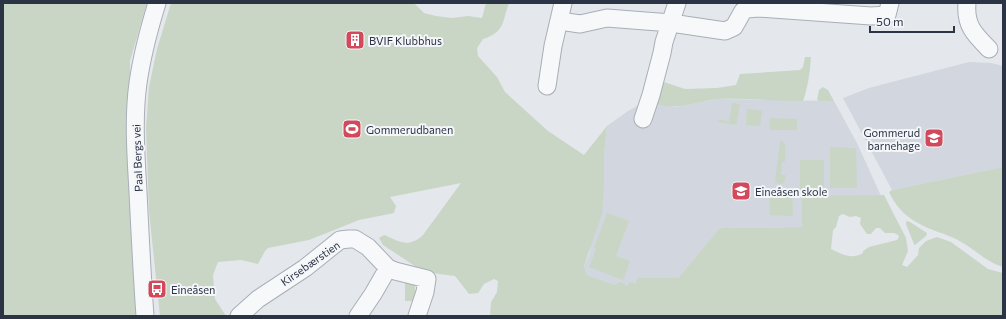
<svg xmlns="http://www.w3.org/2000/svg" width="1006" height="319" viewBox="0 0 1006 319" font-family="Commissioner,sans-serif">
  <rect width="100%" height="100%" fill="#e4e7ec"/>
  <path fill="#d2d6de" d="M969,62L991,63L1003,66V167L892,190L843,98L869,88Z
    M642,97L675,107L719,99L834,101L857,143L881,196H829V233L802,227L722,228L719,229L678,278H637L635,284L615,285L592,277L587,275L584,266L589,254L604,186V156L607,126L628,111L639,105Z"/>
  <path fill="#c9d6c5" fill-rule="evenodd" d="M3,3H147L130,61L131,235L136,316H3Z
    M171,3H414L424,13L436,16L452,18L468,16L482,18L486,3H509C502,22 505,32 483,39L477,48L478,56L497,77L505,92L548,131L584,155L607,126L604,156V186L602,214L584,266L587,275L615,285L620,282L627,285L630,282L635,284L637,278H678L719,229L722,228L802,227V196L884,195L906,238L908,251L902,265L907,267L918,255L919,248L926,241L937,237L951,242L988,269L1003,273V316H490L491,302L497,292L498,281L494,279L484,284L478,293L469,294L455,276L424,272L383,245L379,238L384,235C399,241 408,249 423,235L461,183L390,197L396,206L394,213L359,220L309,240L268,248L265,251L258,264L241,260L218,262L213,275L215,299L226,316H160L149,211L146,128L149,87L157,49ZM843,214L850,217L856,216L861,218L860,224L867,234H871L876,228H880L885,233H894L898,235L899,237L897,240L869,247L863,251V253C852,260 841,254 831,249L833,230L836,227L839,216Z
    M805,57H811C810,72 808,87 803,101C775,101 746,98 719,99C698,101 673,113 653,102L661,81L685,89L717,88L736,85L740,74L800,70L803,67Z
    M823,87L828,90L834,101H819L817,100L819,90Z
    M732,103L740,104L736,125L718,122L719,119L729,122Z
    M747,109L762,111L760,126L746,125Z
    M770,118L797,119V130H769Z
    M780,141H783L785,145V162H782L781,175H786L785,180L782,184L775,183Z
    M830,147L856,148L857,188H830Z
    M800,160H824V191H800Z
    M1003,167V267C985,261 978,252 963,243C955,238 947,235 938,232C915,223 900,215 889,192L892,190Z
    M769,191L792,193L793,216L770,215Z
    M607,213L629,221L616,256L630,261L623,280L589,267L596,249L594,248Z
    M906,221L910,222L927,233L926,236L915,245L914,244L906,224Z
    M405,279L415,281V301H405Z"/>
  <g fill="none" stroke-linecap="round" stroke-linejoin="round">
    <g stroke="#a9aeb7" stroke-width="19">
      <path id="minor" d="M967,3C965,25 974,34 989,49
        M758,8L871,16L887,15L890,3
        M560,21L580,24L607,18L671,23L725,31L734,27L743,11L747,9L758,8V3
        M547,86L553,46L563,3
        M643,119L651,95L662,53L664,42L677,3
        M145,316C142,275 140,233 138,192C136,156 133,119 138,83C142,55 149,29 157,3
        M239,316L258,299L305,268L340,240L349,239H355L368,247L388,268L395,271L427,279L425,292L417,316
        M358,316L373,294L388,268"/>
    </g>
    <use href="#minor" stroke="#f7f8fa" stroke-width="17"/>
  </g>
  <defs>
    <g id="building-square" transform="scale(1)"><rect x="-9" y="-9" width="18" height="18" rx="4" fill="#d1495b" stroke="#f4f6f9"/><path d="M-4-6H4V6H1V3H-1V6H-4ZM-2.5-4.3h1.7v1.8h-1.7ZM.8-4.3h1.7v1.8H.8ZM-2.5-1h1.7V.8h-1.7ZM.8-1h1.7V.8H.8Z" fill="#fff"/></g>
    <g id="stadium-square" transform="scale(1)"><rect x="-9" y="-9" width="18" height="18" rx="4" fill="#d1495b" stroke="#f4f6f9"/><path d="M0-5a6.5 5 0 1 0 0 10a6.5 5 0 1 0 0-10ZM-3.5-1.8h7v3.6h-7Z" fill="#fff"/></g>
    <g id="school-square" transform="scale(1)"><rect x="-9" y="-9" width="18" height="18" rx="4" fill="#d1495b" stroke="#f4f6f9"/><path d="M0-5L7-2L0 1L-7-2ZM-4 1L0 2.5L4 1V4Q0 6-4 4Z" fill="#fff"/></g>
    <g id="bus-square" transform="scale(1)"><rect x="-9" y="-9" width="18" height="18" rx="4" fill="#d1495b" stroke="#f4f6f9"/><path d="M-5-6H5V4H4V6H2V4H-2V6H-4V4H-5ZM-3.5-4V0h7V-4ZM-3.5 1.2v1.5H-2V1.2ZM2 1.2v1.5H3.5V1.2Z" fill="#fff"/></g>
  </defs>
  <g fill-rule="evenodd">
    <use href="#building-square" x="355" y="40"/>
    <use href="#stadium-square" x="352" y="129"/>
    <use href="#school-square" x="934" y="138"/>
    <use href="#school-square" x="741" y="191"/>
    <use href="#bus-square" x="157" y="289"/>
  </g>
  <g text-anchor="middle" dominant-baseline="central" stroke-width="4" stroke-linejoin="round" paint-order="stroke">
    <g font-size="11" fill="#2b3445" stroke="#f4f6f9" text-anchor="start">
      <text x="369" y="40">BVIF Klubbhus</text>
      <text x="366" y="129">Gommerudbanen</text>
      <text x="920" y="132" text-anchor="end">Gommerud<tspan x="920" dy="13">barnehage</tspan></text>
      <text x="755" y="191">Eineåsen skole</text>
      <text x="171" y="289">Eineåsen</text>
    </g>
    <g font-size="11" fill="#2b3445" stroke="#f4f6f9">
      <text transform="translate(137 158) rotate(-92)">Paal Bergs vei</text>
      <text transform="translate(310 263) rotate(-35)">Kirsebærstien</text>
    </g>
  </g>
  <rect width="1006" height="319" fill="none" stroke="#2b3445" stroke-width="8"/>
  <path d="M870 26v6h84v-6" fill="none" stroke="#2b3445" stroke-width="2"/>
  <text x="876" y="26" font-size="12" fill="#2b3445" stroke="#f4f6f9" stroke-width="3" paint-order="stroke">50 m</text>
</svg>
